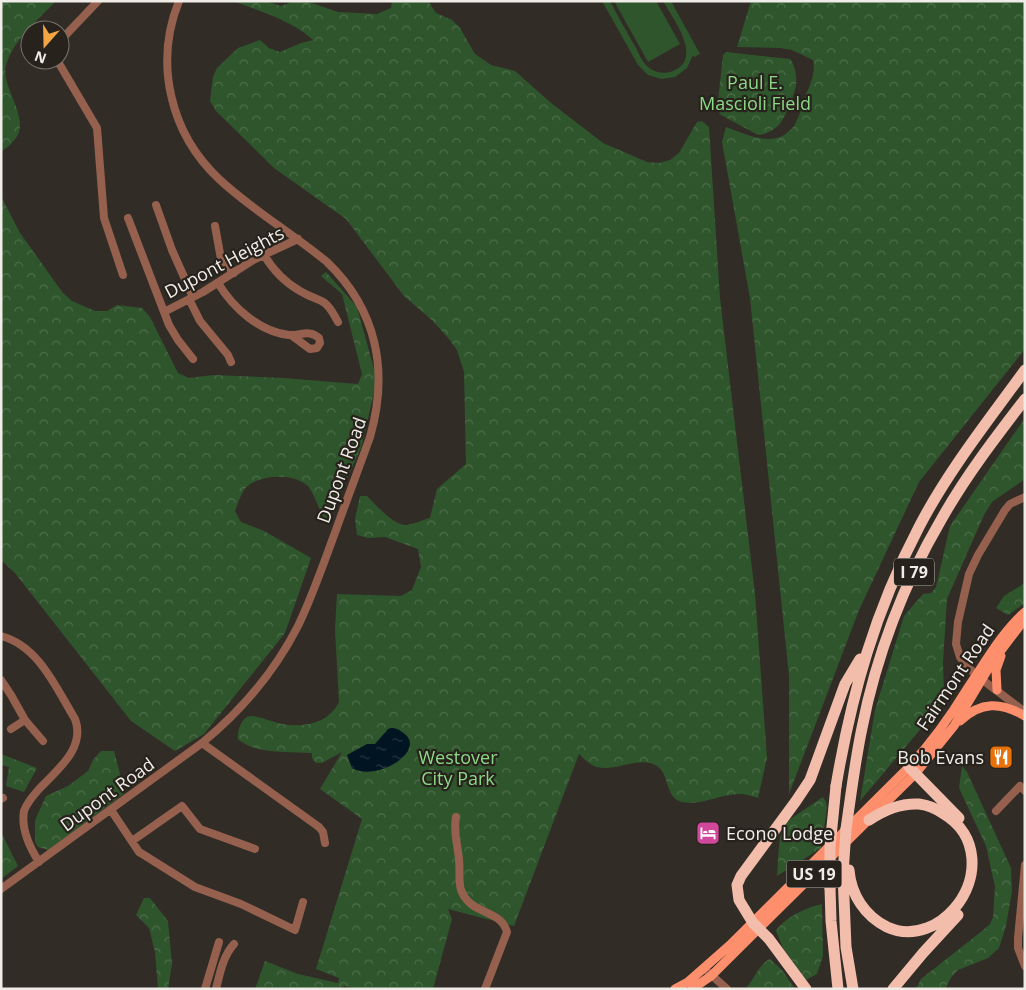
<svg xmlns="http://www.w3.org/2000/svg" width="1026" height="990" viewBox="0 0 1026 990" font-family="'Open Sans',sans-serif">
  <defs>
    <pattern id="forest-crowns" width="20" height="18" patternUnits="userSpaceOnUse" patternTransform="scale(1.25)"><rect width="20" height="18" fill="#2f552c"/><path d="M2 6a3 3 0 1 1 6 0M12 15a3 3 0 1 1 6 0" fill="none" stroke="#4d6e4b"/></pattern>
    <pattern id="water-ripples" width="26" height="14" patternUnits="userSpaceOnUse" patternTransform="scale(1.25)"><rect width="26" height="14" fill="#001521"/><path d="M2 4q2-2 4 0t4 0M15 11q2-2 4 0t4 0" fill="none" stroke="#263741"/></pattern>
  </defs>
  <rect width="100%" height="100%" fill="#312d26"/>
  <path fill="#2f552c" d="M602,1H610C618,17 627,32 636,48C639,54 642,62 648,67C654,72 662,74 670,72C706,61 673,19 663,1H671L700,54L694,57L693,55L687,68L675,77L661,79L648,75L638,65Z
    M614,1H656L680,44L648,62Z"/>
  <path fill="url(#forest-crowns)" d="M1,1H56C37,21 14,39 6,65C0,87 32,119 15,139C12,144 6,148 1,152Z
    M233,1H265L281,6L292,2L306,1L338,12L377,14L391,8L392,1H428L436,13L452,20L460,28L475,54L491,65L515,71L551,103L603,143L647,162L659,163L670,160L679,153L697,122L702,121L709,127L720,298L755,594L767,758L758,798C752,796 745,794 739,794C720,794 701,806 682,802C665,798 670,775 657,766C639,755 617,772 597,767C590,765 584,759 579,754L514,926L448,909L452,919L433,989H357L344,986L341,989H255L265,961L298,974L338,983L339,978L316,969L362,819L320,789L342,752L322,763H316L312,758V753C289,751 256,755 238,739C237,731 242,715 252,716C262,717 272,722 282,724C304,728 329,723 339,702L335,629L337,594L401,596L412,590L421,567L418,549L385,537L368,538L357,535L355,519L360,496H367C375,504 394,526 406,525C414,524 423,520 430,518L437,489L466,464L464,372L457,350L449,339L433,321L404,296L346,219L274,168L216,111L210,101L213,77L217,68L238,48L260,40L269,48L280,52L301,43L313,40C291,20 261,12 233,1Z
    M751,1H1025V349L919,482L859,610L789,794V676L750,298L722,142L726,127C749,135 775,150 794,126C799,118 802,106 805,97C810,84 816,74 813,60L792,50L781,48L737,47Z
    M726,52L790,59C795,65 797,77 796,85C795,93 786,116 781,122C777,129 765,135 758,135L721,115L717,110L723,55Z
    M1,196L20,233L63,293L72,301L95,311H107L117,305L142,308L150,317L178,373L189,378L213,375L283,378L358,384L362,374L342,294L321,276L326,272L357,307L377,380L361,448L326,524C322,515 313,492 308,486C294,472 255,474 244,490C240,496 238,504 235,511L241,522L264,531L311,558L285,633L204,734L175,751L131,721L15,573L1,560Z
    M1025,418V479L992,502L984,515L947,599L943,662L944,693L938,707L929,719L860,801L875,710L904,616L923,594L931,593L936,587L950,526Z
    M1025,583V603L1008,615L996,608L1004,596Z
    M101,751H114L125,793L49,850L38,847L35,842V820L46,796L68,786L88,771L93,760Z
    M1,754L37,768L24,792L6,786L9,767L1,765Z
    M962,766L967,772L1011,868L1012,891L1006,926L999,948L988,958L958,970L952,976L945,989H916L921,979L982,931L990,924L993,917L995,887L986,846L959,788Z
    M823,797L826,802L827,808L821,848L777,876C779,859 777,837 786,822Z
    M1,832L18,866L1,879Z
    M144,898H150L168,921L172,964L168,989H158L155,952L149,928L136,915Z
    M822,904L823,956L817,974L806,980L783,948L776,931C784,918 807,907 822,904Z
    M770,959L782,970L795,989H748L747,987C754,979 761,962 770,959Z"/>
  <path fill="url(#water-ripples)" d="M391,728C396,728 398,729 402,732C430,749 377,783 352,768L347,755L367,744H375L388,729Z"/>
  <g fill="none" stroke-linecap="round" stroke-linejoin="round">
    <path stroke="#96604f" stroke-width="8" d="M60,41L98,1
      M57,60L97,128L104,218L123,275
      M156,205L172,250L193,297
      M128,218L169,325L178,340L193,359
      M215,226L221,259L234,273
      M264,255C273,270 284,282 300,291C322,304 324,295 338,322
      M218,283C233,308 260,332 289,335C300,336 309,329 319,338L320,343L317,348L310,349L291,335
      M189,299L200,321L228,355L231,362
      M164,312L203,292L255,259L298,239
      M1025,497L1010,504L1005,510L978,555L969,574L958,622L956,644L960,657L966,665L976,675L1025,712
      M1,636C39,646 56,688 75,719C86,748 57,770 39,789C33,796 27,802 24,811C21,828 30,848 39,862
      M1,680L11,695L25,720L43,741
      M11,729L25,720
      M202,743L319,827L323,832L325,843
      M1,799L3,798
      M111,810L139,852L144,855L195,887L241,904L295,930L303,902
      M996,811L1020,786L1025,791
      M456,817C453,833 458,845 459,860C461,878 455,890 471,904C484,914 502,914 507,932L485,989
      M132,841L182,806L200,829L255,849
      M1025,865L1018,938V948L1025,966
      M1,889L202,743C241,711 275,671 298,626C313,595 324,562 336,530C347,499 359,468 370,437C389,371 377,310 327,262C292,233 252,210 219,179C170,133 154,63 179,1
      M708,972L727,989
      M205,989L219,942
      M216,989C220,973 223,956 234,944"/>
    <path stroke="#fd8f6d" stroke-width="9" d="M997,690L996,670L1001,656
      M960,721C981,701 1001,702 1025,716
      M675,989L688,982L730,945L909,767C931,743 950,717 967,689C985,663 1001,633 1025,612
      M692,989L711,976L916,773L954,726L993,661L1025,619"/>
    <path stroke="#f3bdac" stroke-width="11" d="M909,767L959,818
      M836,786C852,692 875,611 919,527C948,471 988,421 1025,370
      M846,829C851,795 855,761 862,728C876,656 904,583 941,520C965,477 995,438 1025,399
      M849,870C851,895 865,916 887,927C900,933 914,933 927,928C939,924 946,918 954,909C980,879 979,835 944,814C937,809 927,805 919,804C900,803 885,810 869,820
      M843,874L846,947L853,989
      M830,888L831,921L838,989
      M806,989L769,939L753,923L739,900L737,885L741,876L796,801L810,780L845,684L860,659
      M893,989L923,953L958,915"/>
    <path stroke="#f3bdac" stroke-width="11" d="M843,874L846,829
      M830,888V847L836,786"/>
  </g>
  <defs>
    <g id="restaurant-square" transform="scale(1.25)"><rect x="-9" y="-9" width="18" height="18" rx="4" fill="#e8710a" stroke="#27231c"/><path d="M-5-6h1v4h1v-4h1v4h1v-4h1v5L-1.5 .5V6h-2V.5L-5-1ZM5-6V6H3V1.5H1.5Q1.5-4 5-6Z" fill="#fff"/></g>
    <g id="hotel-square" transform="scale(1.25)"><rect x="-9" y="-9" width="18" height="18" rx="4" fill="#d1479c" stroke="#27231c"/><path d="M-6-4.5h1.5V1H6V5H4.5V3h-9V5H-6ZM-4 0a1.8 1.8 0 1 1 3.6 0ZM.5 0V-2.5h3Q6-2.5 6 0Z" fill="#fff"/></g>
  </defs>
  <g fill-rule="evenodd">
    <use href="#restaurant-square" x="1001" y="757"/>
    <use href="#hotel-square" x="708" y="833"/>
  </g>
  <g text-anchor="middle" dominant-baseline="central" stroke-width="4.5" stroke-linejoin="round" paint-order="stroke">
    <g fill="#27231c" stroke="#b4b0ac" stroke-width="1">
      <rect x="894" y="558.5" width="40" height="27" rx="4"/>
      <rect x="786.5" y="860.5" width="55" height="27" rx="4"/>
    </g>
    <g font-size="16" font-weight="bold" fill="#f0ede9">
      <text x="914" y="572">I 79</text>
      <text x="814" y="874">US 19</text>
    </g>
    <g font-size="18" fill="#8bd986" stroke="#27231c">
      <text x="755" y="82">Paul E.<tspan x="755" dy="21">Mascioli Field</tspan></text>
      <text x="458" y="757">Westover<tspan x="458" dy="21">City Park</tspan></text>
    </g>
    <g font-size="18" fill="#f0ede9" stroke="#27231c">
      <text transform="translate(224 262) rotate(-28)">Dupont Heights</text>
      <text transform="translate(341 470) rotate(-70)">Dupont Road</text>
      <text transform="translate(955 677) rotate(-56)">Fairmont Road</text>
      <text transform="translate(107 794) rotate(-36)">Dupont Road</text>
    </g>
    <g font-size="18" fill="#f0ede9" stroke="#27231c" text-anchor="end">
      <text x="984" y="757">Bob Evans</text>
      <text x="726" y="833" text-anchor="start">Econo Lodge</text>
    </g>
  </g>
  <rect width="1026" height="990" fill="none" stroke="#f0ede9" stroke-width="5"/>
  <g transform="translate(45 45) rotate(200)"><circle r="24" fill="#27231c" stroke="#77746e"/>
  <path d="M0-4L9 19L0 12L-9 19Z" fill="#f3a443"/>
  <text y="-8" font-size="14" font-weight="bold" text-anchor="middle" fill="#f0ede9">N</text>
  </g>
</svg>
